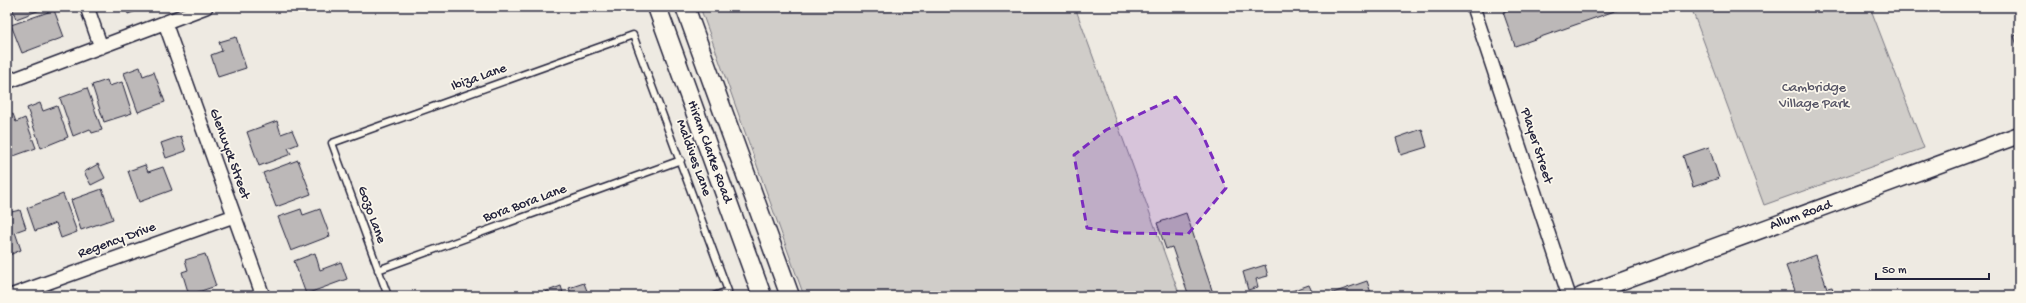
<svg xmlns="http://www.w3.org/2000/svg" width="2026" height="303" viewBox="0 0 2026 303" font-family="'Gochi Hand',sans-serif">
  <rect width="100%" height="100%" fill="#eeeae2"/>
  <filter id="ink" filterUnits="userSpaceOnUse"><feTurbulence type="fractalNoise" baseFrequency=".025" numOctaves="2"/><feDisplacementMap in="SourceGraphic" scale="8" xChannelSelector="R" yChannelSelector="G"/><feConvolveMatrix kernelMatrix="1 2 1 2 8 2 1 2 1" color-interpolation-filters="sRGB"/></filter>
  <g filter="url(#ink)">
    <path fill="#d0cdc9" stroke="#797882" d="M700,7H1075L1180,296H804Z
      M1691,7H1870L1924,148L1764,205Z"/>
    <path fill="#bcb8b8" stroke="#22223b" d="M12,7H48L16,19Z
      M126,7H147L128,14Z
      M1517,7H1626L1515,46L1503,12Z
      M54,10L64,37L22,53L11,25Z
      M2019,34V52L2014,36Z
      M236,37L246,68L218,77L211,55L222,51L219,42Z
      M140,67L143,76L154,72L165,102L138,112L124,73Z
      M107,80L109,86L122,82L132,113L104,122L92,85Z
      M87,88L102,130L92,133L90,129L73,136L60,98Z
      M40,103L43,111L57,106L68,137L41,148L27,108Z
      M13,114L16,122L25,118L36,148L8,158L7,116Z
      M277,121L281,134L292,130L298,144L288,148L291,154L259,166L247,132Z
      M1422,129L1427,147L1401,155L1396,138Z
      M181,136L186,151L166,158L161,143Z
      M1709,147L1719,178L1693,187L1683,156Z
      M298,160L311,194L276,207L263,173Z
      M98,164L105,178L91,185L84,172Z
      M145,165L148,172L163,167L172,190L139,202L128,171Z
      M102,189L113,219L81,230L71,200Z
      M63,194L77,232L61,238L56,223L35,231L27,208Z
      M301,209L303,215L320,209L330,236L291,251L278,217Z
      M20,210L26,228L15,232L21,250L7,256V213Z
      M1186,213L1214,296H1189L1172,247L1166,249L1157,223Z
      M315,253L320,270L341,262L347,279L306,294L294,261Z
      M205,254L216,286L189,295L182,272L188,270L185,260Z
      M1816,255L1827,288L1832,287L1835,296H1797L1786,266Z
      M1265,265L1268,276L1256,279L1258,287L1248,290L1243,272Z
      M1367,281L1372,296H1331L1330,294Z
      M584,283L589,296H572L569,288Z
      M1309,285L1314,296H1291L1289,292Z
      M561,286L564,296H546L545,292Z"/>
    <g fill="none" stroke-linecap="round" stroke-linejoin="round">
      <g stroke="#22223b" stroke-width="9">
        <path id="service" d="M378,270L681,160
          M388,296L332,143L633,35L728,291L714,296"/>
      </g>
      <g stroke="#22223b" stroke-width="16">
        <path id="minor" d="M87,7L101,47
          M1473,7L1569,296
          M165,23L263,296
          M7,82L206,7
          M10,296L234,216"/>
      </g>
      <g stroke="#22223b" stroke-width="19">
        <g id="tertiary">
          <path id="s1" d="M1581,296L2019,135"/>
        </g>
      </g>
      <g stroke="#22223b" stroke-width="21">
        <g id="secondary">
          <path id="s2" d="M657,7L762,296"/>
          <path d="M685,7L790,296"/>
        </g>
      </g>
      <use href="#service" stroke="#fbf7ec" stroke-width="6"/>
      <use href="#minor" stroke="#fbf7ec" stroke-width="13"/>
      <use href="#tertiary" stroke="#fbf7ec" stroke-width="16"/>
      <use href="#secondary" stroke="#fbf7ec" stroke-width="18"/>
    </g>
  </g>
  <path fill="#7b2cbf" fill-opacity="0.2" stroke="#7b2cbf" stroke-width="3" stroke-dasharray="8 5" stroke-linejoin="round" d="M1176,97L1200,129L1226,188L1188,234L1125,233L1087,228L1074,155L1106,130Z"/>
  <g text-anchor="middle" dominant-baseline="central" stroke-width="3.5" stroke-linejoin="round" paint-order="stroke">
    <g font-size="14" fill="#22223b" stroke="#fbf7ec">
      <text transform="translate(479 78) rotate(-20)">Ibiza Lane</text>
      <text transform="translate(1536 146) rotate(72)">Player Street</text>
      <text stroke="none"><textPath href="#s2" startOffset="154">Hiram Clarke Road</textPath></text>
      <text transform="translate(229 154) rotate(70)">Glenwyck Street</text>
      <text transform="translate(693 158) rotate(70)">Maldives Lane</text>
      <text transform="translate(525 204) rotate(-20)">Bora Bora Lane</text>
      <text transform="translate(371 215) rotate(70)">Gozo Lane</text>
      <text stroke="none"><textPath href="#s1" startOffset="234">Allum Road</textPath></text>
      <text transform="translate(117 241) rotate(-20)">Regency Drive</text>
    </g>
    <g font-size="14" fill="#565566" stroke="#fbf7ec">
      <text x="1814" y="88">Cambridge<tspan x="1814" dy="16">Village Park</tspan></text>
    </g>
  </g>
  <rect width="2026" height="303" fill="none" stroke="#fbf7ec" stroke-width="24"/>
  <rect x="12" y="12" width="2002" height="279" fill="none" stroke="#22223b" stroke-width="1.5" filter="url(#ink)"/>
  <path d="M1876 273v6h113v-6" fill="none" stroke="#22223b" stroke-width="2"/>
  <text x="1882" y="273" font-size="12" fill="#22223b" stroke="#fbf7ec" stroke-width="3" paint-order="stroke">50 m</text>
</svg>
